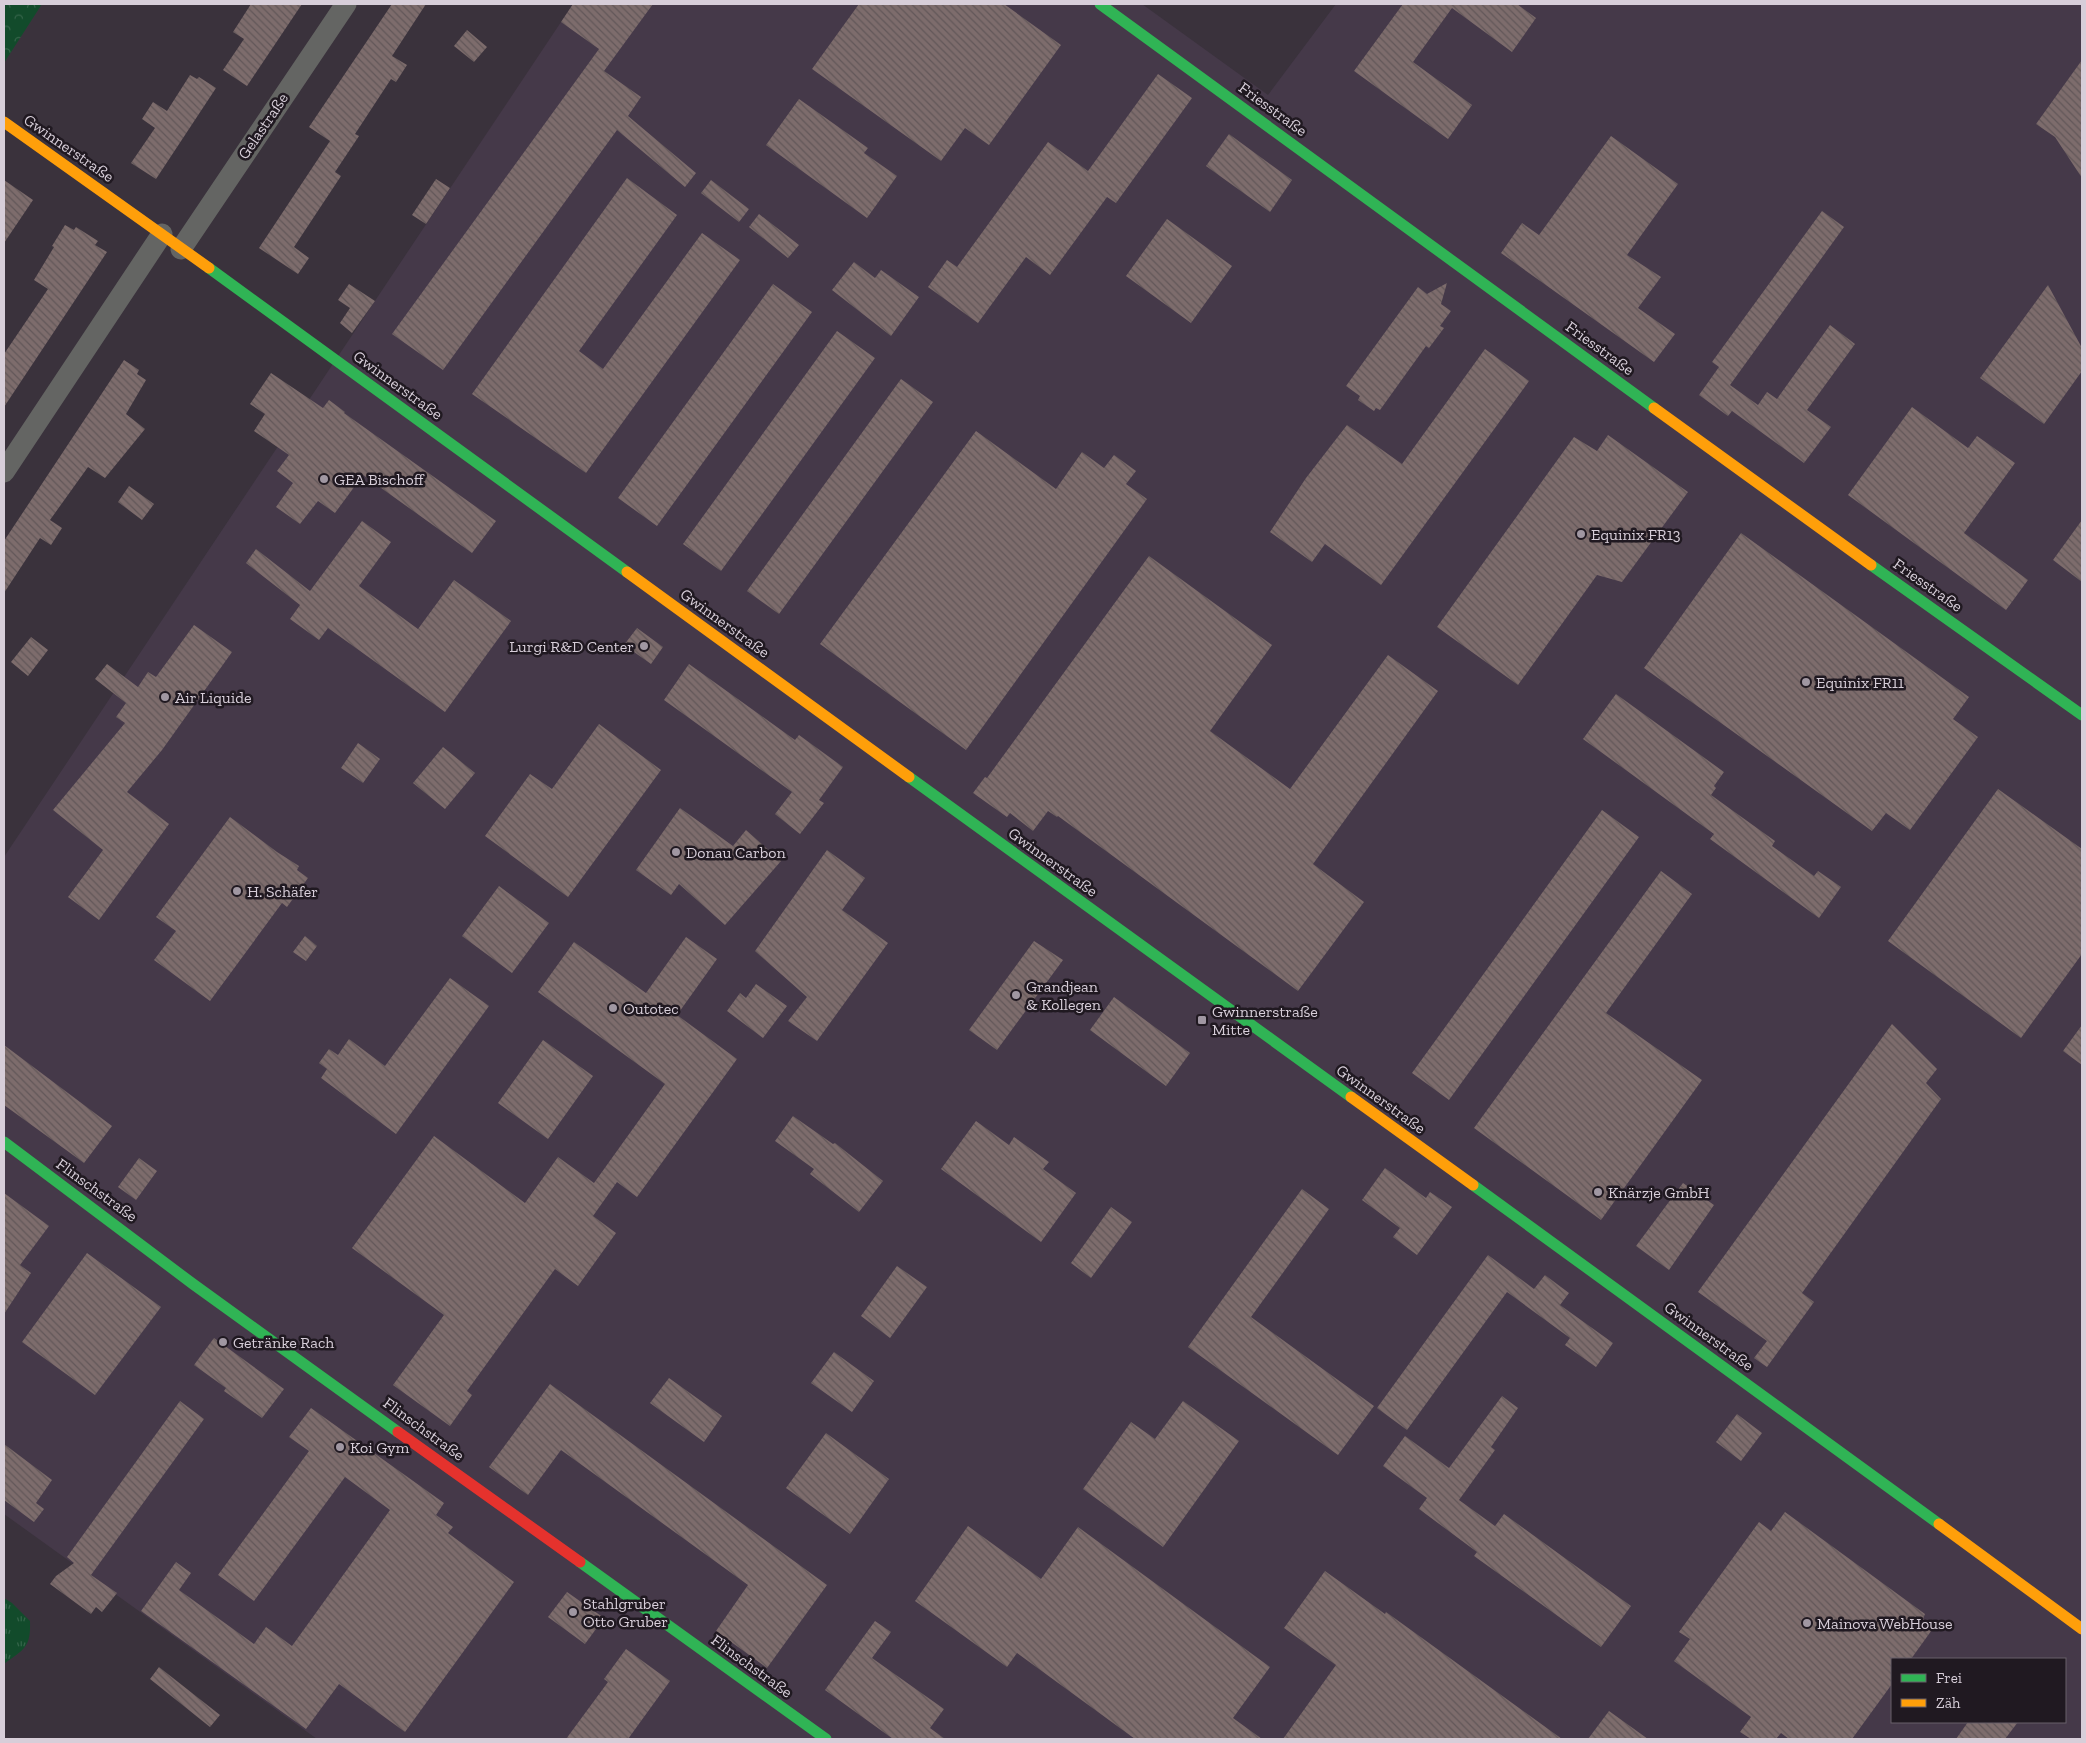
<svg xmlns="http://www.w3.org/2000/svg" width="2086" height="1743" viewBox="0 0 2086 1743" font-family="'Zilla Slab',serif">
  <defs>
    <pattern id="grass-tufts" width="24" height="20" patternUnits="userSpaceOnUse" patternTransform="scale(1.25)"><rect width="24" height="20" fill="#124b2b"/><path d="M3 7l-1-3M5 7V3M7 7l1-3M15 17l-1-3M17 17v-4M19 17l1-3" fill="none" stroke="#346449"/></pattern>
    <pattern id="forest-crowns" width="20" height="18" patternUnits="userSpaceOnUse" patternTransform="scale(1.25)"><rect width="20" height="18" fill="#124b2b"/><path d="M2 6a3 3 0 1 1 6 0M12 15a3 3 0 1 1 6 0" fill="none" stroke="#346449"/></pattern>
    <pattern id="building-back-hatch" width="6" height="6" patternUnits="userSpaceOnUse" patternTransform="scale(1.25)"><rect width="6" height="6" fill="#7d6c6c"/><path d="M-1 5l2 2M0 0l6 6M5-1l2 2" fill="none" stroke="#625759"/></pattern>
  </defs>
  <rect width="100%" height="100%" fill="#3a323c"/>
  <path fill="#453949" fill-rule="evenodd" d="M573,4H1142L1268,95L1336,4H2082V1739H317L4,1514V857ZM1892,1659H2065V1722H1892Z"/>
  <path fill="url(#grass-tufts)" d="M4,1598L12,1603L30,1621C31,1648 24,1649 4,1664Z"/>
  <path fill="url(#forest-crowns)" d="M4,4H42L4,63Z"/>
  <path fill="url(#building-back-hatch)" d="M251,4H302L247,86L223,70L244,39L233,32Z
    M392,4H426L392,56L407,65L396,82L391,79L355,134L359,136L335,172L341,176L294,247L309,258L298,274L259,248L330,141L309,127Z
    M573,4H653L604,71L641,97L628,116L696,173L685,187L617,130L443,370L392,334L599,49L561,22Z
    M859,4H1004L1061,45L989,145L965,128L941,161L812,69Z
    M1403,4H1517L1536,18L1512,52L1452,8L1413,62L1472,105L1448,139L1354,71Z
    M467,30L487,47L474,62L454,46Z
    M2082,60V178L2055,137L2036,124Z
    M1158,74L1192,98L1116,203L1107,197L1050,275L1026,257L978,323L928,287L947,260L957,267L1048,142L1088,171Z
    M190,75L197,79L199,77L216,88L156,179L131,163L155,128L142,119L153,102L167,111Z
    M799,99L868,148L864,153L897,176L867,218L766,145Z
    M1229,134L1292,180L1270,212L1206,166Z
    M1611,136L1678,184L1627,255L1661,277L1638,308L1675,334L1654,362L1501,253L1522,223L1539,235Z
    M627,178L677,215L579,351L603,369L702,233L740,260L586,473L472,394Z
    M436,179L450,188L426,224L412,215Z
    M4,180L33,200L4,243Z
    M711,180L749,209L739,222L701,193Z
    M1822,211L1844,227L1730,385L1758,405L1767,392L1777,399L1830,325L1855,344L1807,410L1831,427L1804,463L1732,411L1728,416L1699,395L1719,367L1712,362Z
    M759,214L799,245L788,258L749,227Z
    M1167,219L1232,266L1191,323L1126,276Z
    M65,225L74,230L76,227L98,241L95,245L107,252L4,407V354L48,289L34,280L54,247L52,246Z
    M854,262L875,278L881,270L919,297L891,336L832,290Z
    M1447,283L1441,304L1451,311L1440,326L1444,328L1429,348L1426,346L1380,410L1376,408L1374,411L1358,400L1360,396L1346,386L1418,287L1427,294Z
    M349,284L375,301L352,333L340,323L350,308L338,300Z
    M773,284L812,312L657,526L618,498Z
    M2048,285L2082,348V371L2044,424L1980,378Z
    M837,331L875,358L721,571L683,544Z
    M1485,349L1529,381L1381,585L1325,544L1312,562L1270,532L1306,478L1347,425L1402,464Z
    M124,360L139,370L137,374L146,380L126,414L145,429L105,478L88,467L50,520L62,528L51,545L40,538L4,593V541Z
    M271,373L323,408L329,400L345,412L344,413L496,521L472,553L363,475L335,513L318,501L300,524L276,507L293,483L277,471L289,455L254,431L265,414L250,404Z
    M901,379L933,402L779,614L747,591Z
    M1912,407L1968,448L1977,436L2015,463L1964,533L2028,580L2006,610L1848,495Z
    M976,431L1056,489L1082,452L1104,468L1114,455L1136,471L1126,484L1147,499L966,750L820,644Z
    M1608,435L1688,492L1622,582L1597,575L1518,685L1437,627L1574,437L1597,451Z
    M129,486L154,504L142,520L118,502Z
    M2082,520V582L2053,560Z
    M362,521L391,542L359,586L418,629L454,580L511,621L445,712L328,628L319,640L290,619L300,605L246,563L256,549L310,591Z
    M1741,533L1969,697L1953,719L1978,737L1910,830L1886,813L1872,831L1644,668Z
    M1149,556L1272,645L1210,731L1290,789L1388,655L1438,691L1313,864L1364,902L1298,991L1058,816L1057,817L1048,811L1033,831L1010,813L1007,817L973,793L985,777L987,778Z
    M194,625L232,652L162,750L127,792L169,824L99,920L68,897L103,850L53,810L125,723L116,717L126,703L95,679L107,664L138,687L148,672L156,677Z
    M637,628L663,647L651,664L624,645Z
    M31,637L48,650L28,676L11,662Z
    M689,664L795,740L799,735L843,767L819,800L824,803L800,834L775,814L792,792L664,700Z
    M1616,694L1724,772L1714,786L1716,788L1711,795L1775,841L1772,846L1814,876L1818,871L1841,887L1819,918L1710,839L1714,834L1583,739Z
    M599,724L661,770L568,897L485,836L530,774L552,789Z
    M358,743L380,759L363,783L341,768Z
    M443,747L475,773L445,809L413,783Z
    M1998,789L2082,849V954L2021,1038L1888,941Z
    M680,808L733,846L746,830L781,861L725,925L679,884L671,895L636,870Z
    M1602,810L1639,837L1449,1100L1412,1073Z
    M230,817L277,852L299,866L297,870L308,878L287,907L282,903L210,1001L154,960L176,931L156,917Z
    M827,850L865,878L842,910L888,943L817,1041L788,1021L807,997L755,951Z
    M1661,871L1692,894L1606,1013L1702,1080L1601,1220L1474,1128Z
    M499,886L549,923L512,973L462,936Z
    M305,936L317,946L306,961L293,952Z
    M686,937L717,959L677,1015L737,1059L637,1197L617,1182L593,1216L616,1233L578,1286L555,1269L467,1391L472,1395L450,1426L393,1385L444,1315L352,1248L434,1136L525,1203L558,1157L594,1183L665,1084L538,992L574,942L646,993Z
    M1034,941L1063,960L997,1050L969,1030Z
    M450,978L489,1006L396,1134L321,1078L327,1069L319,1063L329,1049L338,1055L349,1039L385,1066Z
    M756,984L787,1006L763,1038L727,1011L740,993L746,998Z
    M1114,997L1190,1053L1166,1086L1090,1030Z
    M1892,1024L1937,1069L1926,1083L1941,1099L1802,1293L1814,1302L1767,1367L1754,1358L1767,1341L1698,1292Z
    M2082,1025V1065L2063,1051Z
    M543,1040L593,1076L548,1139L498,1103Z
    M4,1045L112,1126L84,1163L4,1105Z
    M793,1116L833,1144L835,1143L883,1181L859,1212L810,1174L814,1169L775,1141Z
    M976,1121L1009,1145L1014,1137L1049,1162L1043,1169L1076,1193L1041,1242L941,1169Z
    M139,1158L157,1171L136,1200L118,1187Z
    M1385,1168L1426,1198L1430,1192L1452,1207L1417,1255L1393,1237L1400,1228L1362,1200Z
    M1683,1183L1714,1205L1669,1270L1636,1246Z
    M1302,1189L1329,1209L1251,1317L1374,1406L1338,1455L1188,1347Z
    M4,1193L49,1226L20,1265L31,1273L4,1314Z
    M1111,1207L1132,1222L1091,1278L1071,1263Z
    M87,1253L161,1307L95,1395L22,1342Z
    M1488,1255L1534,1289L1545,1275L1569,1293L1560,1305L1613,1343L1596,1367L1565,1345L1570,1338L1507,1292L1407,1430L1377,1408Z
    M897,1266L927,1287L890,1338L861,1316Z
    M214,1338L284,1389L262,1418L224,1391L226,1388L194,1365Z
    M834,1352L874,1381L852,1412L811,1383Z
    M669,1378L722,1416L704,1442L650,1403Z
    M550,1384L827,1585L767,1668L716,1631L748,1585L561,1450L528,1495L489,1467Z
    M1502,1396L1518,1408L1491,1447L1495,1450L1459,1500L1495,1526L1504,1514L1631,1606L1601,1647L1474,1556L1477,1552L1419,1509L1427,1498L1383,1466L1405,1436L1449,1468Z
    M180,1401L204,1419L91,1575L117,1593L102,1612L96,1607L91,1614L50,1584L56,1576L74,1563L67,1557Z
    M1183,1401L1239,1441L1163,1547L1083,1489L1131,1422L1155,1439Z
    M311,1408L444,1503L436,1515L453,1527L448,1533L514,1582L405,1732L339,1684L306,1729L141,1611L176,1562L191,1573L179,1590L254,1644L266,1627L292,1646L390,1510L345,1477L254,1601L218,1575L309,1451L289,1437Z
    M1737,1414L1762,1433L1741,1461L1716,1442Z
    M826,1433L889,1479L850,1534L786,1488Z
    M4,1444L52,1480L36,1503L44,1509L34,1522L4,1500Z
    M1785,1512L1925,1614L1923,1619L1934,1627L1911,1659H1892V1684L1852,1739H1789L1781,1733L1776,1739H1751L1740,1732L1751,1717L1674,1661L1690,1639L1679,1632L1759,1522L1771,1531Z
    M968,1526L1041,1579L1078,1527L1270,1667L1233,1718L1262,1739H1135L1017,1653L1007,1667L915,1601Z
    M1325,1571L1385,1614L1386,1612L1562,1739H1283L1336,1665L1284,1628Z
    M567,1592L604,1618L585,1644L548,1617Z
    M875,1621L891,1632L872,1658L944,1709L930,1728L945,1739H893L825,1690Z
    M626,1649L670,1681L628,1739H566L608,1682L604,1679Z
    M159,1667L220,1715L210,1727L150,1679Z
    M1609,1711L1648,1739H1588Z
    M1968,1722H2018L2005,1739H1956Z"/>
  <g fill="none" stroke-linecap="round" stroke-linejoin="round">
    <path stroke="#646563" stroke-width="21" d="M181,249L346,4
      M4,472L162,234"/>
    <path stroke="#30b455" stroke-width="11" d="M1100,4L1654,408
      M209,268L627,572
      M1871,565L2082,715
      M909,777L1351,1097
      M4,1142L193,1284L398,1432
      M1473,1185L1939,1524
      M580,1562L826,1739"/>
    <path stroke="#ff9f0a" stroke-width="11" d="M4,122L209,268
      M1654,408L1871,565
      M627,572L909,777
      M1351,1097L1473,1185
      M1939,1524L2082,1629"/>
    <path stroke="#e5322d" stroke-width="11" d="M398,1432L580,1562"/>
  </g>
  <g fill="#a097a2" stroke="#201921" stroke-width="2">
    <circle cx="324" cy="479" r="5"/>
    <circle cx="1581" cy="534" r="5"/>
    <circle cx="644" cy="646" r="5"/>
    <circle cx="1806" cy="682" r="5"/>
    <circle cx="165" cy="697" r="5"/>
    <circle cx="676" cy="852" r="5"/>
    <circle cx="237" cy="891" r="5"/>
    <circle cx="1016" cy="995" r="5"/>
    <circle cx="613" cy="1008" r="5"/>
    <rect x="1197" y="1015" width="10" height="10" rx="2.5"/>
    <circle cx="1598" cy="1192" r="5"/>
    <circle cx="223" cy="1342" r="5"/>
    <circle cx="340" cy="1447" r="5"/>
    <circle cx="573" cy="1612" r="5"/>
    <circle cx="1807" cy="1623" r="5"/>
  </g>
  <g text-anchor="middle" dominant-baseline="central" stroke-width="5" stroke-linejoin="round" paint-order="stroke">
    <g font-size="16" fill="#d7ced9" stroke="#201921">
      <text transform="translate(1273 109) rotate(36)">Friesstraße</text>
      <text transform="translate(263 126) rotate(-56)">Gelastraße</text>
      <text transform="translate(69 148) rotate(35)">Gwinnerstraße</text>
      <text transform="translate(1600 348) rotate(36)">Friesstraße</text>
      <text transform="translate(398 385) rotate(36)">Gwinnerstraße</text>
      <text transform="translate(1928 585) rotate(35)">Friesstraße</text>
      <text transform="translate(725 623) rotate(36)">Gwinnerstraße</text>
      <text transform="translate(1053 862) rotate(36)">Gwinnerstraße</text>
      <text transform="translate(1381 1099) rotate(36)">Gwinnerstraße</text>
      <text transform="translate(97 1190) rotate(36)">Flinschstraße</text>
      <text transform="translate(1709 1336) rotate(36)">Gwinnerstraße</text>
      <text transform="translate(424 1429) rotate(36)">Flinschstraße</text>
      <text transform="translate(752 1666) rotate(36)">Flinschstraße</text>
    </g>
    <g font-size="16" fill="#d7ced9" stroke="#201921" text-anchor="start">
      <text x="334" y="479">GEA Bischoff</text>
      <text x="1591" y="534">Equinix FR13</text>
      <text x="634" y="646" text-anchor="end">Lurgi R&amp;D Center</text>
      <text x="1816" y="682">Equinix FR11</text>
      <text x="175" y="697">Air Liquide</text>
      <text x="686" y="852">Donau Carbon</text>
      <text x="247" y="891">H. Schäfer</text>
      <text x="1026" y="986">Grandjean<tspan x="1026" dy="18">&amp; Kollegen</tspan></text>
      <text x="623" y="1008">Outotec</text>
      <text x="1212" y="1011">Gwinnerstraße<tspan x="1212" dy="18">Mitte</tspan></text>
      <text x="1608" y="1192">Knärzje GmbH</text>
      <text x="233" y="1342">Getränke Rach</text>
      <text x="350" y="1447">Koi Gym</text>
      <text x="583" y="1603">Stahlgruber<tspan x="583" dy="18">Otto Gruber</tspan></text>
      <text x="1817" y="1623">Mainova WebHouse</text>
    </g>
  </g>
  <rect width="2086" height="1743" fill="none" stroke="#d7ced9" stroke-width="10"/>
  <rect x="1891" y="1658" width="175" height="65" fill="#201921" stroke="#69616b"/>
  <rect x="1901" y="1674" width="25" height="8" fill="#30b455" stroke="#69616b"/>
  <text x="1936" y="1683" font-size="15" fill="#d7ced9">Frei</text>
  <rect x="1901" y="1699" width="25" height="8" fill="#ff9f0a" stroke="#69616b"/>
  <text x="1936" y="1708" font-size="15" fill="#d7ced9">Zäh</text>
</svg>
